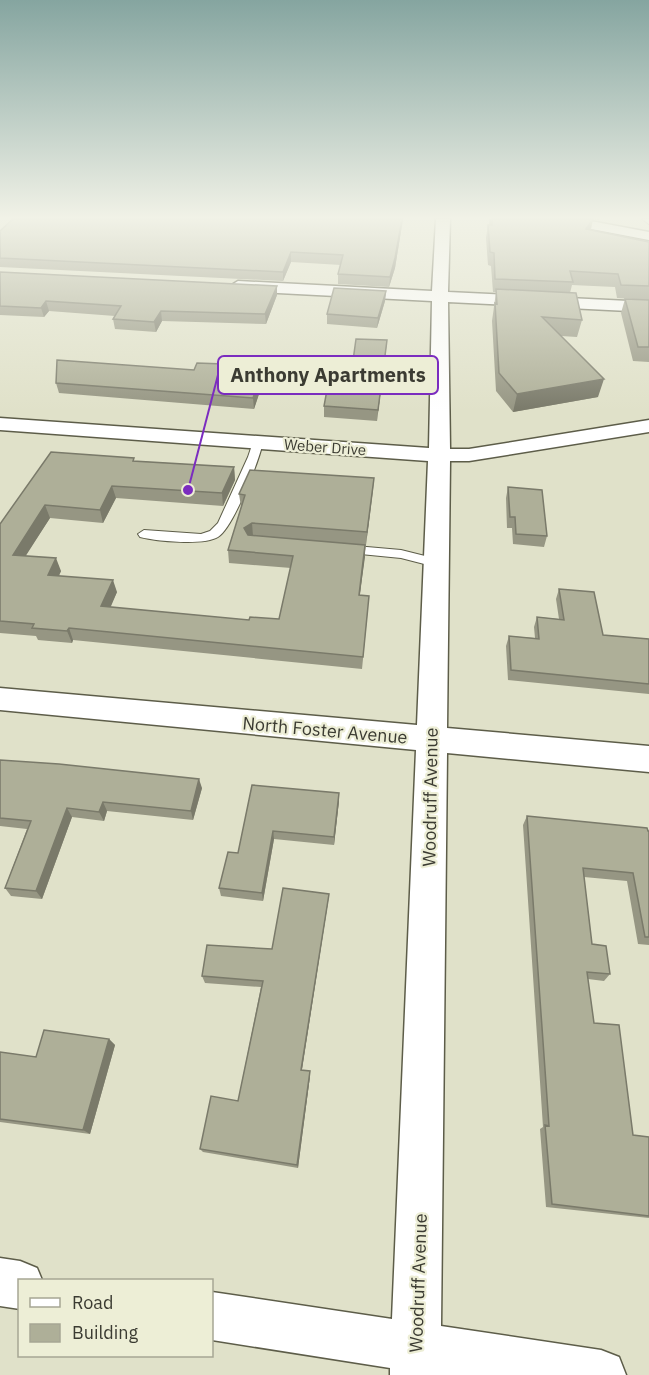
<svg xmlns="http://www.w3.org/2000/svg" width="649" height="1375" viewBox="0 0 649 1375" font-family="'IBM Plex Sans',sans-serif">
  <rect width="100%" height="100%" fill="#e0e1c9"/>
  <g fill="none" stroke-linecap="round" stroke-linejoin="round">
    <g stroke="#5d5d49" stroke-width="2">
      <path id="lane" d="M642,219H649V224Z
        M258,439L263,442C259,461 233,528 218,537C203,546 156,541 140,537L138,534L144,530L201,534L210,531L218,523L248,457L253,442Z
        M344,545L401,550L441,560L442,563L436,567L401,558L340,552L338,549L340,546Z"/>
    </g>
    <g stroke="#5d5d49" stroke-width="3">
      <path id="street" d="M436,219H450L448,292L649,302V312L448,302L450,449H469L649,420V432L469,461H450L447,728L649,746V772L447,753L441,1326L601,1350L619,1357L626,1375H390V1368L212,1340V1292L392,1319L416,750L0,710V688L417,725L428,461L0,430V418L429,448L432,301L238,291L230,286L238,281L432,291Z
        M553,219H580L649,232V240L560,223Z
        M0,1258L20,1261L37,1268L42,1280H20V1309L0,1306Z"/>
    </g>
    <use href="#lane" fill="#fff" fill-rule="evenodd"/>
    <use href="#street" fill="#fff" fill-rule="evenodd"/>
  </g>
  <path fill="#969683" d="M403,219L395,268L389,287L338,284V274L341,265L291,262L283,281L0,267V231Z
    M489,219H600L598,220L593,219L591,230L649,242V300L617,298L615,287L572,285L570,293L582,320L577,337L561,336L598,397L513,412L496,391L492,321L496,292H493L491,266L488,265L486,238L488,225H489Z
    M0,272L277,295L266,324L162,321L156,332L115,329L113,319L115,316L49,311L44,317L0,315Z
    M386,291L385,301L377,328L327,324V314Z
    M625,299L649,300V362L633,361L621,313Z
    M387,340L377,421L324,417V406L339,379L351,375Z
    M225,369L263,382L254,409L59,393L56,383L194,370Z
    M135,461L234,467L235,480L223,506L116,498L103,523L50,518L25,556L61,571L59,576L117,592L110,607L249,620L279,619L291,568L229,563L228,550L241,507L239,494L374,478L360,595L368,608L362,669L73,640L72,643L38,640L36,636L0,633V524Z
    M508,487L547,536L544,547L513,544L512,528H507L506,498Z
    M559,589L603,635L649,639V694L508,680L506,646L509,636L535,638L534,627L537,617L559,619L556,599Z
    M0,760L202,788L193,820L107,811L104,821L72,817L42,899L11,896L5,888L27,829L0,826Z
    M252,785L339,801L334,845L274,839L263,901L221,896L219,888L238,853Z
    M527,816L649,831V945L638,944L627,881L584,877L592,944L610,974L604,981L588,979L594,1023L633,1135L649,1137V1218L546,1207L540,1129L543,1127L523,825Z
    M329,894L328,902L302,1070L310,1076L298,1168L203,1152L200,1149L238,1101L261,987L205,983L202,976L272,949Z
    M109,1039L115,1045L90,1134L0,1122V1052L36,1057Z"/>
  <path fill="#7a7a6a" d="M402,219H403L395,268L389,287L390,277Z
    M593,219L590,231L586,229Z
    M291,252V262L283,281V272Z
    M277,286V295L266,324L265,314Z
    M386,291L385,301L377,328L378,318Z
    M46,301L49,311L44,317L41,308Z
    M161,311L162,321L156,332L154,322Z
    M387,340L386,350L377,421L378,410Z
    M263,371V382L254,409L253,398Z
    M604,379L598,397L513,412L517,394Z
    M234,467L235,480L223,506L222,493Z
    M374,478L373,490L366,545L367,532Z
    M112,486L116,498L103,523L100,510Z
    M45,505L50,518L18,568L13,555Z
    M252,523L253,536L245,541L244,528Z
    M365,545V557L358,607L359,595Z
    M56,558L61,571L53,587L48,575Z
    M113,580L117,592L106,618L101,606Z
    M69,628L73,640L72,643L67,631Z
    M199,779L202,788L193,820L191,811Z
    M339,793V801L334,845V837Z
    M103,802L107,811L104,821L99,812Z
    M67,808L72,817L42,899L36,891Z
    M273,831L274,839L263,901L262,893Z
    M329,894L328,902L301,1075V1070Z
    M109,1039L115,1045L90,1134L83,1130Z
    M310,1071V1076L298,1168L297,1165Z"/>
  <path fill="#aeaf98" stroke="#7a7a6a" stroke-width="1.5" d="M13,219H402L395,258L390,277L338,274L343,255L291,252L283,272L0,258V231Z
    M492,219H593L586,229L649,242V286L621,285L618,274L570,271L573,282L495,279L494,253L490,252L488,225H492Z
    M0,272L277,286L265,314L161,311L154,322L113,319L121,306L46,301L41,308L0,306Z
    M334,288L386,291L378,318L327,314Z
    M496,289L576,293L582,320L542,317L604,379L517,394L499,373L495,303L497,304Z
    M625,299L649,300V347H638Z
    M356,339L387,340L378,410L324,406L329,379H339L340,374L351,375Z
    M57,360L194,370L197,363L224,364L223,369L263,371L253,398L56,383Z
    M51,452L134,458L133,461L234,467L222,493L112,486L100,510L45,505L13,555L56,558L48,575L113,580L101,606L249,620L250,617L279,619L293,556L228,550L245,495L239,494L250,470L374,478L367,532L252,523L244,528L248,535L365,545L359,595L369,596L363,657L69,628L67,631L32,628L34,624L0,621V524Z
    M508,487L542,490L547,536L516,534L515,517H510Z
    M559,589L594,592L603,635L649,639V684L511,670L509,636L539,639L537,617L564,620Z
    M0,760L59,764L199,779L191,811L103,802L99,812L67,808L36,891L5,888L31,821L0,818Z
    M252,785L339,793L334,837L273,831L262,893L219,888L228,852L238,853Z
    M527,816L647,828L648,831H649V937H645L633,873L583,868L592,944L606,946L610,974L587,972L594,1023L619,1025L633,1135L649,1137V1216L552,1204L545,1125L549,1126Z
    M283,888L329,894L301,1070L310,1071L297,1165L200,1149L211,1096L238,1101L263,981L202,976L207,945L272,949Z
    M44,1030L109,1039L83,1130L0,1119V1052L36,1057Z"/>
  <linearGradient id="sky" x2="0" y2="1"><stop stop-color="#85a5a0"/><stop offset="0.53" stop-color="#f1f2e7"/><stop offset="1" stop-color="#f1f2e7" stop-opacity="0"/></linearGradient>
  <rect width="649" height="411" fill="url(#sky)"/>
  <g text-anchor="middle" dominant-baseline="central" stroke-width="4.5" stroke-linejoin="round" paint-order="stroke">
    <g font-size="15" fill="#3b3b32" stroke="#edeed6">
      <text transform="translate(325 447) rotate(4)">Weber Drive</text>
    </g>
    <g font-size="18" fill="#3b3b32" stroke="#edeed6">
      <text transform="translate(325 730) rotate(5)">North Foster Avenue</text>
      <text transform="translate(430 797) rotate(-89)">Woodruff Avenue</text>
      <text transform="translate(418 1283) rotate(-88)">Woodruff Avenue</text>
    </g>
  </g>
  <path fill="none" stroke="#7b2cbf" stroke-width="2" d="M188 490L218 375"/>
  <circle fill="#7b2cbf" stroke="#edeed6" stroke-width="2" cx="188" cy="490" r="6"/>
  <rect fill="#edeed6" stroke="#7b2cbf" stroke-width="2" x="218" y="356" width="220" height="38" rx="6"/>
  <g font-size="20" text-anchor="middle" font-weight="bold" fill="#3b3b32">
    <text x="328" y="382">Anthony Apartments</text>
  </g>
  <rect x="18" y="1279" width="195" height="78" fill="#edeed6" stroke="#a6a694" stroke-width="1.5"/>
  <rect x="30" y="1298" width="30" height="9" fill="#ffffff" stroke="#a6a694" stroke-width="1.5"/>
  <text x="72" y="1309" font-size="18" fill="#3b3b32">Road</text>
  <rect x="30" y="1324" width="30" height="18" fill="#aeaf98" stroke="#a6a694" stroke-width="1.5"/>
  <text x="72" y="1339" font-size="18" fill="#3b3b32">Building</text>
</svg>
